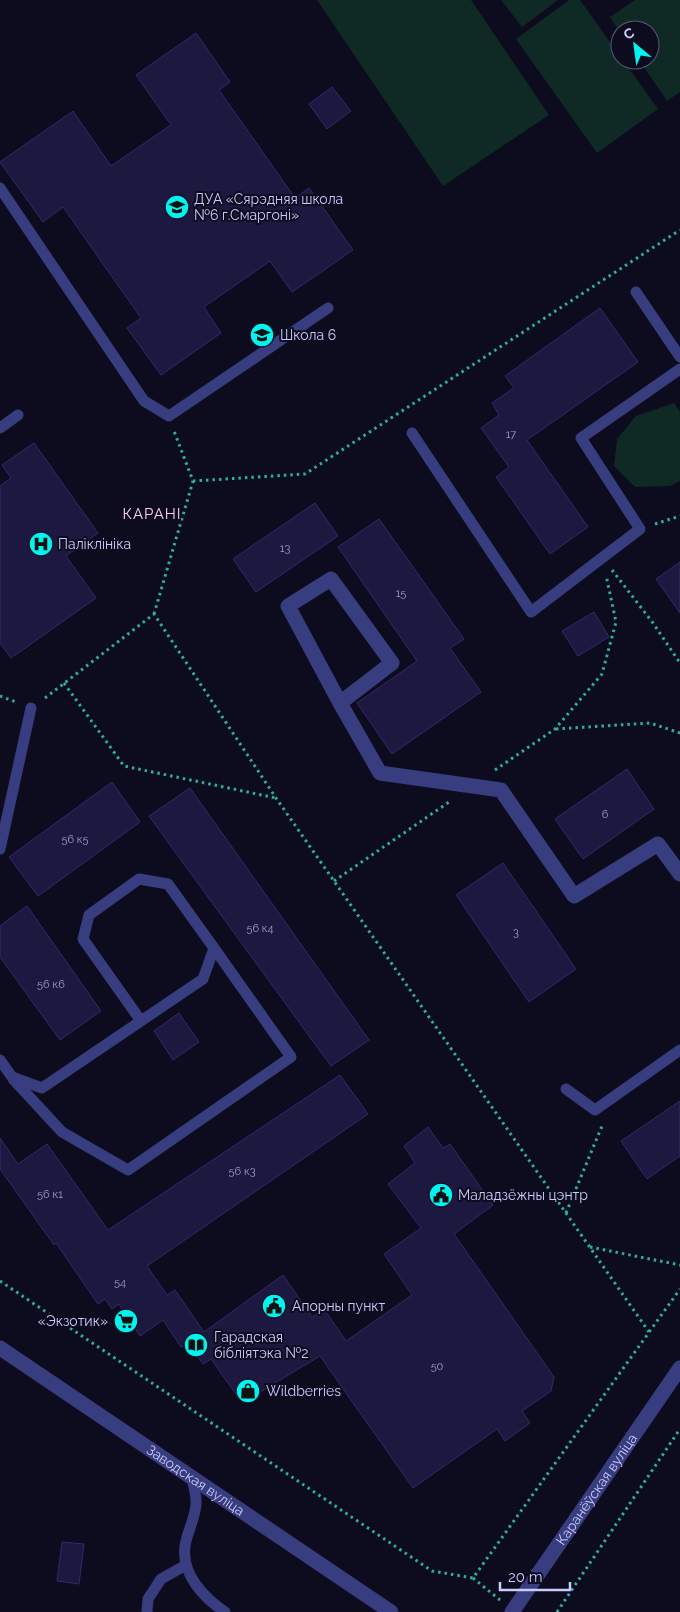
<svg xmlns="http://www.w3.org/2000/svg" width="680" height="1612" viewBox="0 0 680 1612" font-family="Raleway,sans-serif">
  <rect width="100%" height="100%" fill="#0d0c1f"/>
  <path fill="#0f2925" d="M317,0H471L549,115L443,186Z
    M501,0H558L522,27Z
    M569,0H580L620,56V60H623L658,109L597,153L516,39Z
    M635,0H680V92L667,101L639,60H650V30H620V32L610,17Z
    M674,403L680,412V481L670,486L635,487L614,466L617,439L636,416Z"/>
  <path fill="#1c1840" stroke="#2f2a6c" d="M196,33L230,82L219,90L295,198L309,188L353,250L292,292L270,261L204,307L221,333L161,375L127,328L141,318L63,207L43,222L0,162L73,111L111,166L171,125L136,75Z
    M332,87L351,111L327,129L309,104Z
    M600,308L638,362L527,440L588,527L550,554L496,477L509,467L481,428L499,415L492,403L514,388L505,376Z
    M34,443L98,533L66,556L96,598L11,658L0,643V486L11,478L2,465Z
    M315,503L338,536L256,592L233,559Z
    M379,519L464,639L450,648L481,692L392,754L357,703L417,661L338,547Z
    M680,562V613L656,579Z
    M594,612L609,637L578,656L562,631Z
    M627,769L654,809L583,859L555,819Z
    M112,782L140,822L38,896L9,857Z
    M190,788L369,1040L331,1066L149,816Z
    M503,863L576,969L529,1002L456,895Z
    M27,906L101,1011L60,1040L0,957V926Z
    M179,1013L199,1042L173,1060L154,1031Z
    M340,1075L368,1114L147,1266L167,1295L175,1290L204,1332L283,1275L312,1317L324,1309L346,1341L412,1295L384,1254L421,1228L388,1184L415,1163L404,1146L428,1127L443,1148L450,1144L493,1205L454,1234L554,1377L551,1391L522,1411L530,1423L505,1441L497,1429L413,1488L320,1356L250,1398L238,1397L211,1359L203,1364L188,1343L181,1347L163,1320L140,1336L119,1304L112,1309L105,1299L98,1304L56,1243L54,1245L0,1169V1138L18,1164L47,1144L108,1230Z
    M680,1101V1156L647,1179L621,1141Z
    M62,1542L84,1544L79,1584L57,1581Z"/>
  <g fill="none" stroke-linecap="round" stroke-linejoin="round">
    <path stroke="#2db098" stroke-width="3" stroke-dasharray="2.5 4" stroke-linecap="butt" d="M193,481L305,474L680,230
      M655,524L680,516
      M612,570L653,623L680,663
      M154,614L193,481L174,431
      M64,683L124,766L276,798
      M0,696L16,702
      M45,698L154,614L276,798L649,1332
      M556,729L650,723L680,733
      M495,770L555,729L602,674L616,622L606,575
      M334,881L449,802
      M566,1213L602,1126
      M590,1247L680,1265
      M0,1281L432,1571L473,1578L680,1289
      M473,1578L500,1600
      M557,1612L680,1429"/>
    <path stroke="#373d7e" stroke-width="11" d="M0,188L144,401L169,416L328,308
      M636,292L680,357
      M0,428L18,415
      M412,433L531,612L640,529L581,438L680,369
      M0,849L31,708
      M0,1060L12,1077L42,1088L203,979L214,948L168,884L139,879L89,915L83,939L141,1021
      M13,1079L62,1132L128,1170L291,1057L214,948
      M566,1089L595,1110L680,1050
      M192,1477C193,1486 197,1496 196,1504C195,1519 187,1532 185,1546C181,1574 204,1598 225,1612
      M147,1612L148,1599L161,1579L186,1565"/>
    <g stroke="#373d7e" stroke-width="15">
      <path d="M340,703L392,663L331,579L288,606L340,703L380,773L501,790L574,896L658,844L680,874"/>
      <path id="s1" d="M0,1348L391,1612"/>
      <path id="s2" d="M512,1612L680,1368"/>
    </g>
  </g>
  <defs>
    <g id="school-disc" transform="scale(1.25)"><circle r="9.5" fill="#01f5f0" stroke="#0d0c1f"/><path d="M0-5L7-2L0 1L-7-2ZM-4 1L0 2.5L4 1V4Q0 6-4 4Z" fill="#111"/></g>
    <g id="hospital-disc" transform="scale(1.25)"><circle r="9.5" fill="#01f5f0" stroke="#0d0c1f"/><path d="M-5-5h3v3.5h4V-5h3V5h-3V1.5h-4V5h-3Z" fill="#111"/></g>
    <g id="civic-disc" transform="scale(1.25)"><circle r="9.5" fill="#01f5f0" stroke="#0d0c1f"/><path d="M-.6-6.5H3V-4.5H.6V-3L4-1V1h2V6H-6V1h2V-1L-.6-3ZM-1.2 2.5V6h2.4V2.5Z" fill="#111"/></g>
    <g id="supermarket-disc" transform="scale(1.25)"><circle r="9.5" fill="#01f5f0" stroke="#0d0c1f"/><path d="M-6-5.5h2.5l.6 2H6L4.5 2H-2.5L-4.4-4H-6ZM-1.5 3.2a1.3 1.3 0 1 0 .1 0ZM3 3.2a1.3 1.3 0 1 0 .1 0Z" fill="#111"/></g>
    <g id="library-disc" transform="scale(1.25)"><circle r="9.5" fill="#01f5f0" stroke="#0d0c1f"/><path d="M-6-4Q-3-5.5-.7-3.5V5Q-3 3-6 4ZM6-4Q3-5.5 .7-3.5V5Q3 3 6 4Z" fill="#111"/></g>
    <g id="shop-disc" transform="scale(1.25)"><circle r="9.5" fill="#01f5f0" stroke="#0d0c1f"/><path d="M-5-2.5h2.3a2.7 3.5 0 0 1 5.4 0H5L5.5 6h-11ZM-1.5-2.5h3a1.5 2.3 0 0 0-3 0Z" fill="#111"/></g>
  </defs>
  <g fill-rule="evenodd">
    <use href="#school-disc" x="177" y="207"/>
    <use href="#school-disc" x="262" y="335"/>
    <use href="#hospital-disc" x="41" y="544"/>
    <use href="#civic-disc" x="441" y="1195"/>
    <use href="#civic-disc" x="274" y="1306"/>
    <use href="#supermarket-disc" x="126" y="1321"/>
    <use href="#library-disc" x="196" y="1345"/>
    <use href="#shop-disc" x="248" y="1391"/>
  </g>
  <g text-anchor="middle" dominant-baseline="central" stroke-width="4" stroke-linejoin="round" paint-order="stroke">
    <g font-size="11" fill="#9f9ecf">
      <text x="511" y="434">17</text>
      <text x="285" y="548">13</text>
      <text x="401" y="593">15</text>
      <text x="605" y="814">6</text>
      <text x="75" y="839">56 к5</text>
      <text x="260" y="928">56 к4</text>
      <text x="516" y="932">3</text>
      <text x="51" y="984">56 к6</text>
      <text x="242" y="1171">56 к3</text>
      <text x="50" y="1194">56 к1</text>
      <text x="120" y="1282">54</text>
      <text x="437" y="1366">50</text>
    </g>
    <g font-size="14" fill="#cbcbff" stroke="#0d0c1f" text-anchor="start">
      <text x="194" y="199">ДУА «Сярэдняя школа<tspan x="194" dy="16">№6 г.Смаргоні»</tspan></text>
      <text x="280" y="335">Школа 6</text>
      <text x="58" y="544">Паліклініка</text>
      <text x="458" y="1195">Маладзёжны цэнтр</text>
      <text x="292" y="1306">Апорны пункт</text>
      <text x="108" y="1321" text-anchor="end">«Экзотик»</text>
      <text x="214" y="1337">Гарадская<tspan x="214" dy="16">бібліятэка №2</tspan></text>
      <text x="266" y="1391">Wildberries</text>
    </g>
    <g font-size="14" fill="#cbcbff" stroke="#0d0c1f">
      <text stroke="none"><textPath href="#s1" startOffset="236">Заводская вуліца</textPath></text>
      <text stroke="none"><textPath href="#s2" startOffset="149">Каранёўская вуліца</textPath></text>
    </g>
    <g font-size="15" letter-spacing="1" fill="#ffcdf3" stroke="#0d0c1f">
      <text x="152" y="514">КАРАНІ</text>
    </g>
  </g>
  <g transform="translate(635 45) rotate(331)"><circle r="24" fill="#0d0c1f" stroke="#595879"/>
  <path d="M0-4L9 19L0 12L-9 19Z" fill="#01f5f0"/>
  <text y="-8" font-size="14" font-weight="bold" text-anchor="middle" fill="#cbcbff">С</text>
  </g>
  <path d="M500 1582v8h70v-8" fill="none" stroke="#cbcbff" stroke-width="2.5"/>
  <text x="508" y="1582" font-size="15" fill="#cbcbff" stroke="#0d0c1f" stroke-width="4" paint-order="stroke">20 m</text>
</svg>
